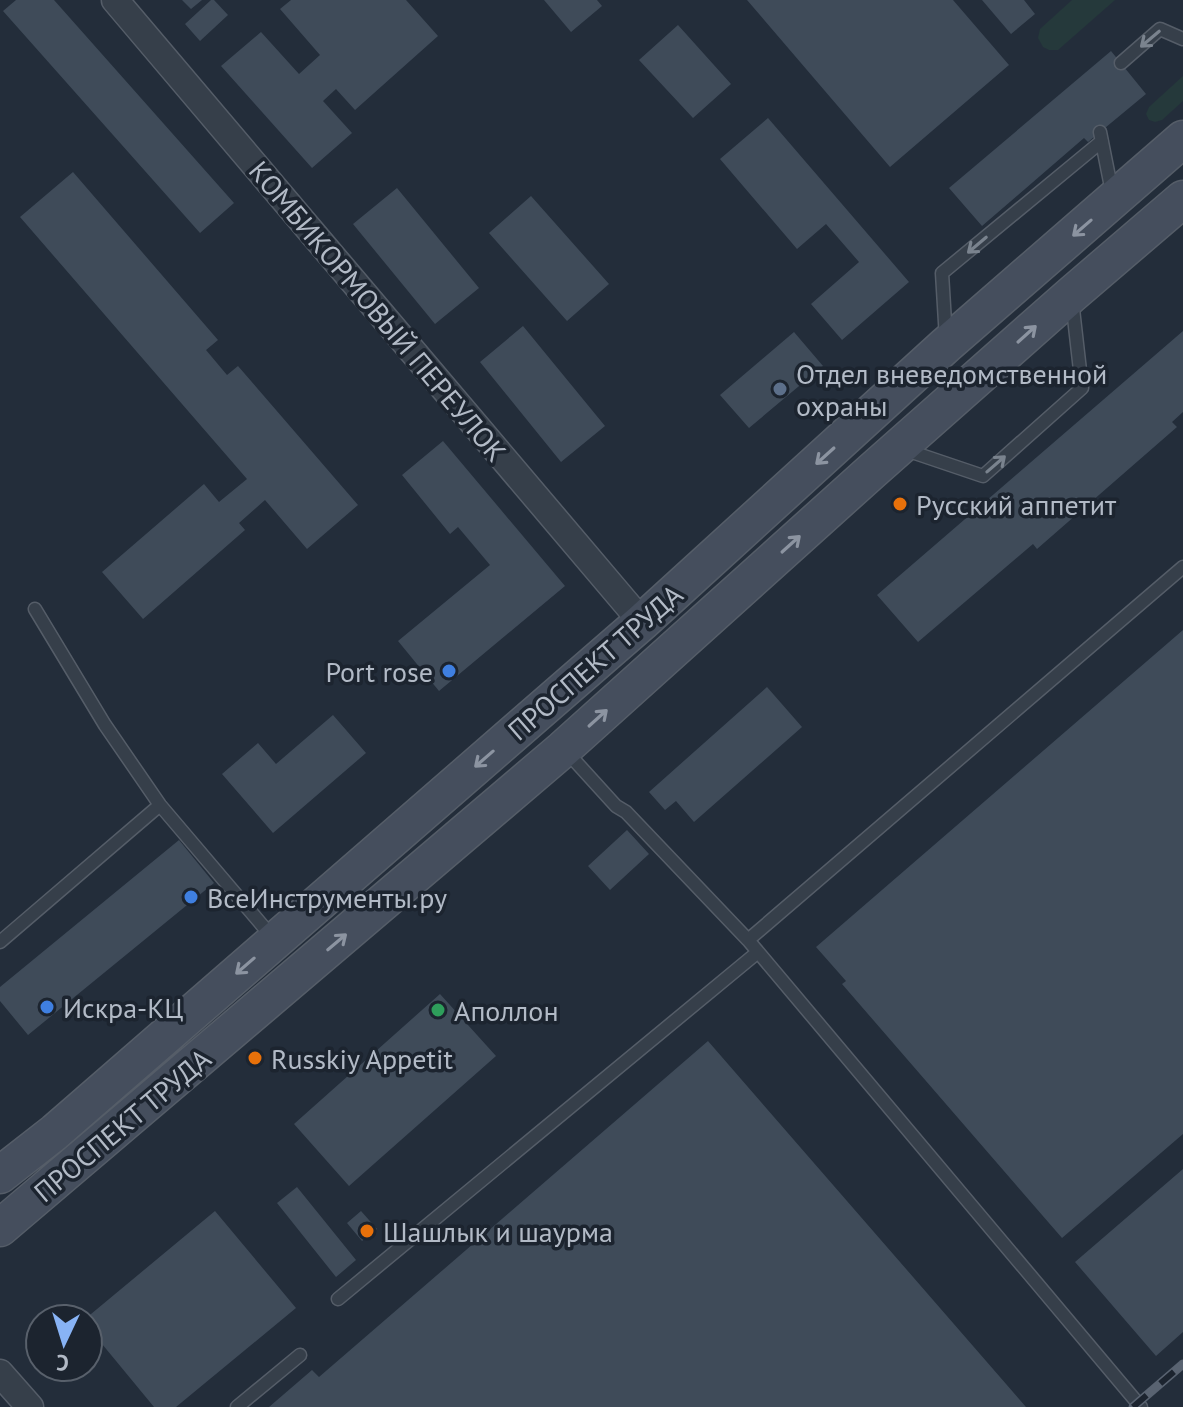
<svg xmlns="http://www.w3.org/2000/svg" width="1183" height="1407" viewBox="0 0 1183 1407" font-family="'PT Sans',sans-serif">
  <rect width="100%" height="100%" fill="#232d3a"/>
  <path fill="#25393b" d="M1072,0H1115L1058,50H1049L1043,47L1038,38L1040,29Z
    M1183,76V101L1162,120L1155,122L1149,120L1146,114L1149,107Z"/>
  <path fill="#3f4b59" d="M16,0H54L234,203L200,233L3,11Z
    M182,0H202L191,9Z
    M211,0H214L228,15L200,41L185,24Z
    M291,0H406L438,36L355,110L336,89L323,101L352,133L312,168L221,66L261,32L299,74L320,55L280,9Z
    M544,0H597L602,6L571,32Z
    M747,0H953L1009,65L890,167Z
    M982,0H1024L1035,14L1011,34Z
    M678,25L731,84L693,118L639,60Z
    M1111,51L1146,94L1088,142L1084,138L982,226L949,188Z
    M768,118L909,282L842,340L811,304L859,262L826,224L797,249L720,159Z
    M73,172L218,340L206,350L227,375L238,366L358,505L307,549L265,500L239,523L245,530L143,619L102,572L204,484L219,502L247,479L20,217Z
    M397,188L479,288L435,324L353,224Z
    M531,196L609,284L567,321L489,233Z
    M523,326L605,426L561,462L480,362Z
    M1183,331V412L1172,422L1177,427L1037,549L1033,544L918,642L877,595Z
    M794,332L823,366L749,428L720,395Z
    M443,441L565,586L439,691L398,641L490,565L458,527L450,534L402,475Z
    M1183,630V1134L1062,1238L842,984L846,981L816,947Z
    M767,687L802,727L694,822L676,801L665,810L649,792Z
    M333,715L366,753L273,833L222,774L258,743L276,764Z
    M627,830L649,854L610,890L588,866Z
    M179,840L214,883L28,1035L0,1001V987Z
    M440,994L496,1056L349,1186L294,1124Z
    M708,1041L1026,1407H269L312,1370L319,1377Z
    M1183,1169V1332L1156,1356L1075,1262Z
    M297,1187L356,1260L336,1277L277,1203Z
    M215,1211L296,1308L176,1407H154L88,1327V1319H85Z
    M361,1211L377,1229L362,1241L347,1223Z"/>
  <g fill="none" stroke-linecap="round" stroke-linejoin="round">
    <g stroke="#555d68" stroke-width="15">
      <path id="service" d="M1121,63L1160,29L1183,39
        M1100,132L1112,192
        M946,339L942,273L1102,141
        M906,450L983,476L1082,388L1072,300
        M35,609L105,725L160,805L273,938
        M566,751L616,806L626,812L748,940L1141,1407
        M748,940L1183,567
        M0,942L160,805
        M338,1299L758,952
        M237,1407L300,1355"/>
    </g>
    <g stroke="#555d68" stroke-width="29">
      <path id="minor" d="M115,0L642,622
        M0,1373L30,1407"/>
    </g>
    <g stroke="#555d68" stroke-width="39">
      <path id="secondary" d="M0,1175L55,1132L642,622L946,345L1183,139
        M0,1228L563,749L872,471L1071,295L1183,199"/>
    </g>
    <use href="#service" stroke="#363f4a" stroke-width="12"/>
    <use href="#minor" stroke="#363f4a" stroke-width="26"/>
    <use href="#secondary" stroke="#454e5d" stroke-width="36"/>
    <g stroke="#596371" stroke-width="9">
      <path id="rail" d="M1133,1407L1183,1364"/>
    </g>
    <use href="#rail" stroke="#1c242f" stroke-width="6" stroke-dasharray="18" stroke-linecap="butt"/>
  </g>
  <defs><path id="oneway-shaft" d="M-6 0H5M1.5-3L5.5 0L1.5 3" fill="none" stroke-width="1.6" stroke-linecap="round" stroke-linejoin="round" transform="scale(2)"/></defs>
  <g stroke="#7a838e">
    <use href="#oneway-shaft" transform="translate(1150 39) rotate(140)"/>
    <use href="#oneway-shaft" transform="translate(977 245) rotate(140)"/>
    <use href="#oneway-shaft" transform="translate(996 464) rotate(-41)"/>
  </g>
  <g stroke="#8c94a1">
    <use href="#oneway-shaft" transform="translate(1082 228) rotate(139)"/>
    <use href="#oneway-shaft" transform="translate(1027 334) rotate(-42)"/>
    <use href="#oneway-shaft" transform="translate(825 456) rotate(138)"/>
    <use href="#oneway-shaft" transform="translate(791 544) rotate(-42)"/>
    <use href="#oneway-shaft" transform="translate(598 718) rotate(-42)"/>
    <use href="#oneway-shaft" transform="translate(484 759) rotate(139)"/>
    <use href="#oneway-shaft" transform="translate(337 942) rotate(-40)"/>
    <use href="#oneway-shaft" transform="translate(245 966) rotate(139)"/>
  </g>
  <circle fill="#5c6f8a" stroke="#1c242f" stroke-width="3" cx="780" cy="389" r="8"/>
  <g fill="#e8710a" stroke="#1c242f" stroke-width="3">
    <circle cx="900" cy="504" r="8"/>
    <circle cx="255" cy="1058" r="8"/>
    <circle cx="367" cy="1231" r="8"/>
  </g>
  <g fill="#3f7fe0" stroke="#1c242f" stroke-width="3">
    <circle cx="449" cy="671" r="8"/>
    <circle cx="191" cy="897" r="8"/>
    <circle cx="47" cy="1007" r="8"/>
  </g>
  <circle fill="#2e9e5b" stroke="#1c242f" stroke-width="3" cx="438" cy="1010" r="8"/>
  <g text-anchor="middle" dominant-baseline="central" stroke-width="7" stroke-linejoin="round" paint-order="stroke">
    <g font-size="28" fill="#b2bac6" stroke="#1c242f">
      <text transform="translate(378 311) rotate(50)">КОМБИКОРМОВЫЙ ПЕРЕУЛОК</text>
      <text transform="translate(595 662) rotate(-41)">ПРОСПЕКТ ТРУДА</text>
      <text transform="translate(122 1125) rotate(-40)">ПРОСПЕКТ ТРУДА</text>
    </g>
    <g font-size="28" fill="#b2bac6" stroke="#1c242f" text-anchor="start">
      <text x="796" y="373">Отдел вневедомственной<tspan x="796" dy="32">охраны</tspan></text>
      <text x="916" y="504">Русский аппетит</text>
      <text x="433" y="671" text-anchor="end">Port rose</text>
      <text x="207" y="897">ВсеИнструменты.ру</text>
      <text x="63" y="1007">Искра-КЦ</text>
      <text x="454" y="1010">Аполлон</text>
      <text x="271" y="1058">Russkiy Appetit</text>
      <text x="383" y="1231">Шашлык и шаурма</text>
    </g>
  </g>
  <g transform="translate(64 1343) rotate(184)"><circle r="38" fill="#1c242f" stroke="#58606b" stroke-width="2"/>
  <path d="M0-6L14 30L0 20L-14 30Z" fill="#88b3f5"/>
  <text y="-12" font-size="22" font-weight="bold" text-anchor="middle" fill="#b2bac6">С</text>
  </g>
</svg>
